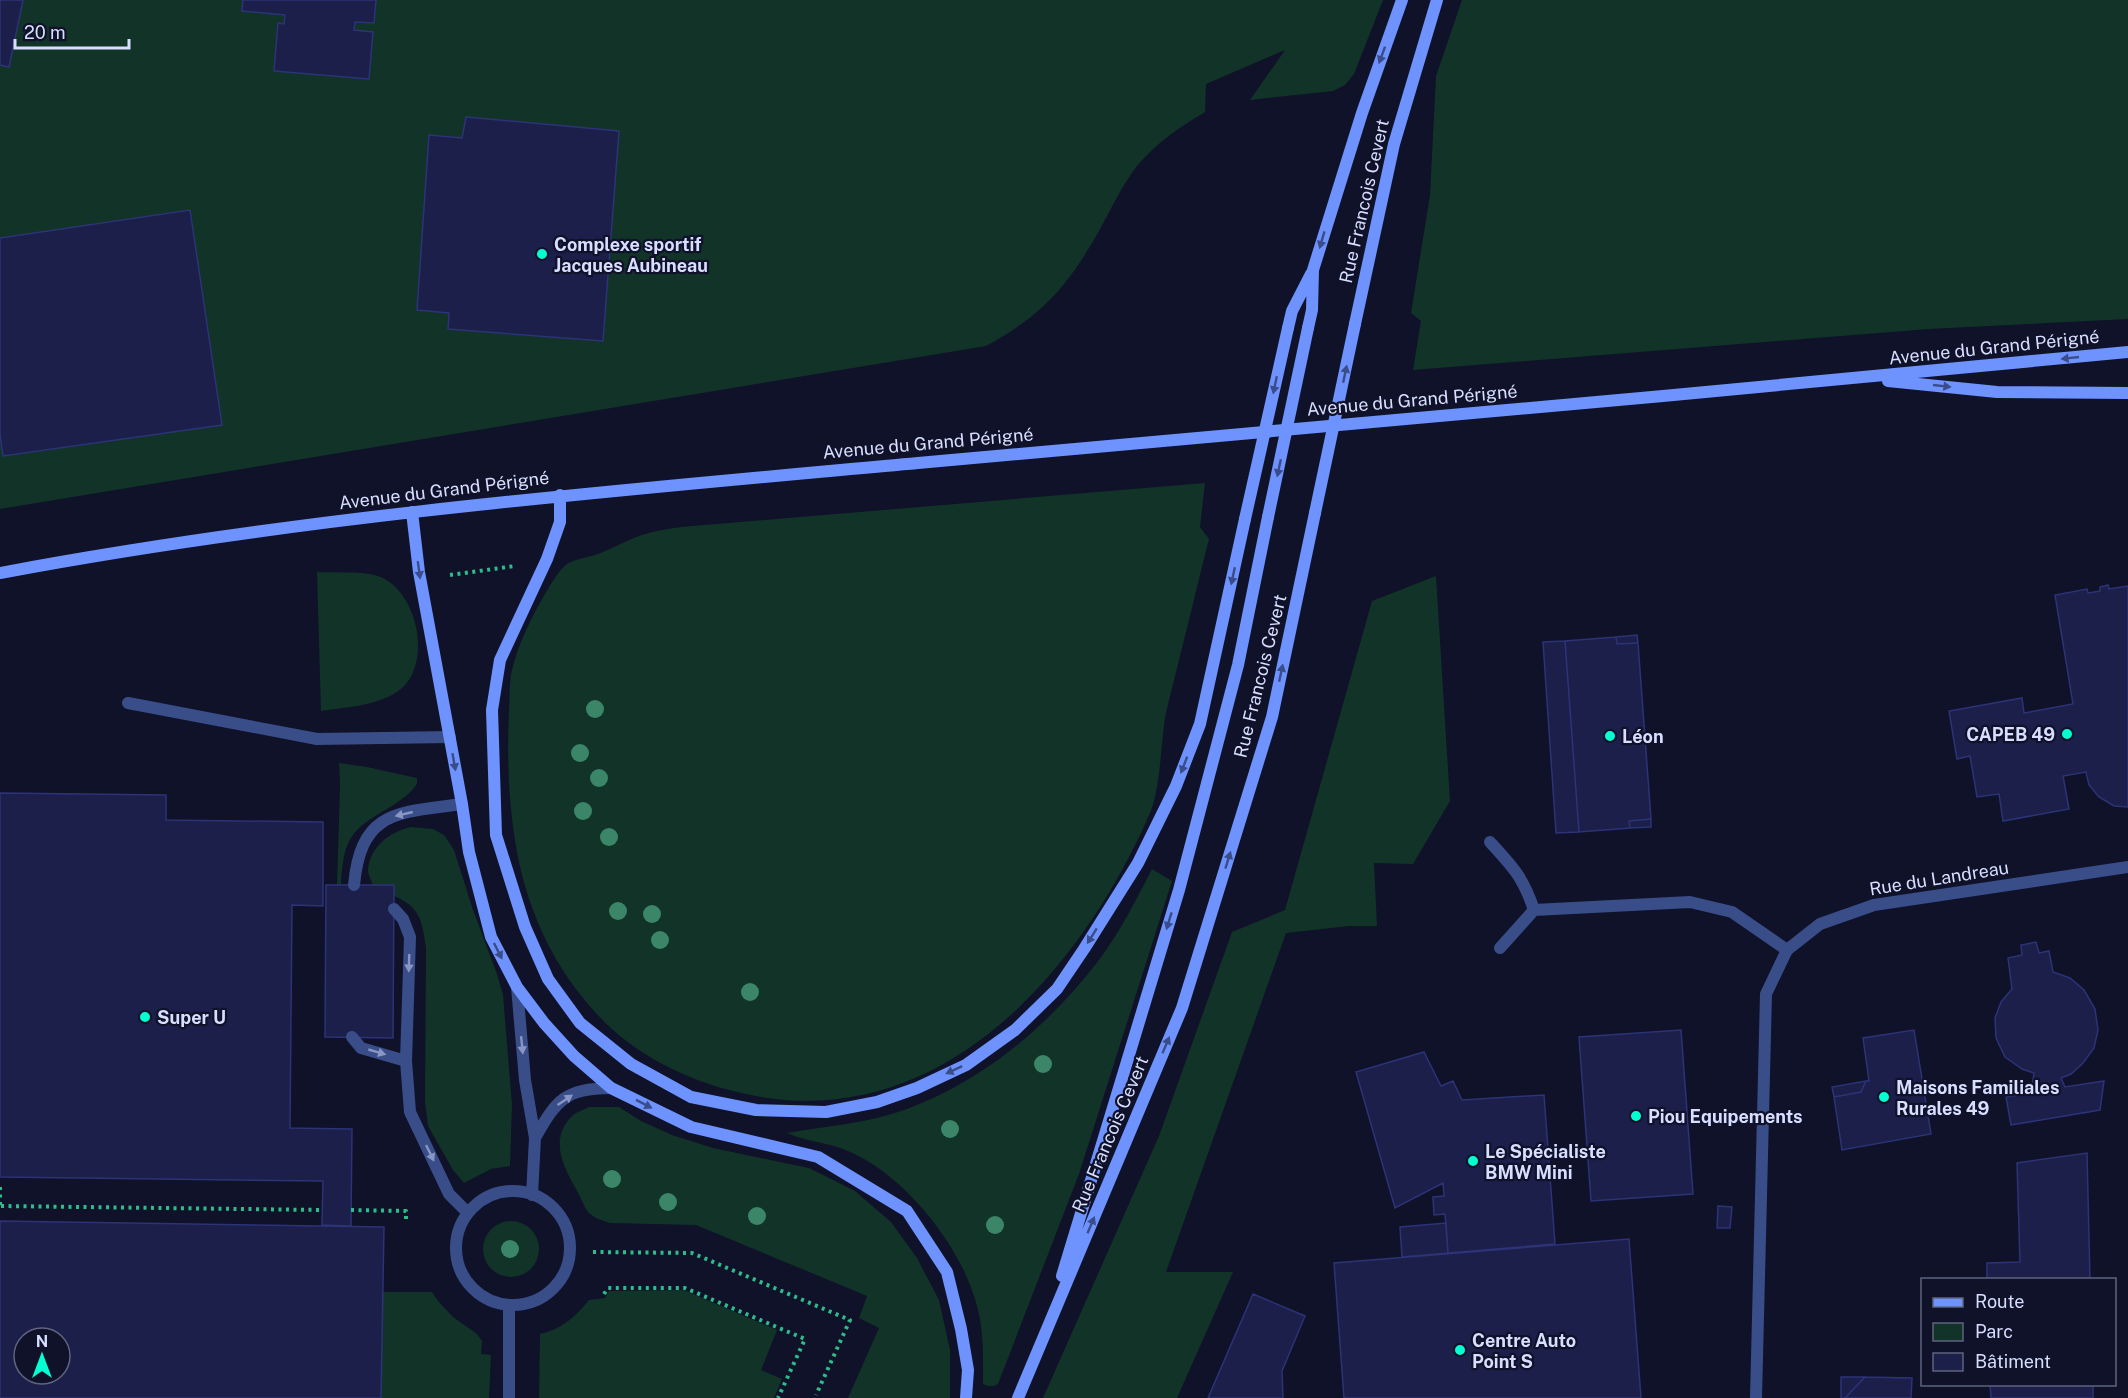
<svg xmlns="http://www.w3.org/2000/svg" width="2128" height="1398" viewBox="0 0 2128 1398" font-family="'Public Sans',sans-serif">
  <rect width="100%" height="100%" fill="#0f1229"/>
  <path fill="#123328" d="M0,0H1383L1354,74L1345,85L1333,91L1250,100L1285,50L1206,84L1205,112C1180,127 1156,143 1137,166C1120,188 1109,214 1095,238C1064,291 1039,317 986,346L0,509Z
    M1462,0H2128V319L1929,329L1413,370L1421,321L1411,313L1430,195L1436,76Z
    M1205,483L1200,527L1209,539C1199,578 1190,617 1180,656C1175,677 1169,698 1165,718C1161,745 1160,790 1150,813C1079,976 934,1141 737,1092C679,1078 626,1050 588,1004C564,976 544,942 532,907C510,848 506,773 509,710C510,697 509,682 512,670C517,649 526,629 536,610C543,598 556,572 567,564C575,559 589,557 598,554C613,548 627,540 642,535C654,531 668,529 681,527Z
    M317,572C333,573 364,571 378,576C417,589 433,662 401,689C380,706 346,707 321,711Z
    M1436,576L1450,801L1413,864L1374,863L1377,926H1349L1286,933L1166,1272H1233L1177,1398H1043L1159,1136L1232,932L1285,910L1372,601Z
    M339,763L367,767L417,778V784C410,794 402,799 392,806C351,830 344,836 341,885H337L340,785Z
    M411,827L433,829L444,835L454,850L473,910L497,974L503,995L512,1105L510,1166L491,1169L464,1183L453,1170L428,1126L425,1102L426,948C422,922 421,907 394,896V885H373C371,880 368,874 368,870C370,846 390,832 411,827Z
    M1152,869L1172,881L1079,1174L998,1384C993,1387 989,1387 983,1384C983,1359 984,1331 977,1306C962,1247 905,1175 848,1151C828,1142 806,1142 787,1133C827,1126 869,1123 907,1109C985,1080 1049,1025 1099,960C1120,932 1136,900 1152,869Z
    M589,1107H619L641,1121L672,1135L713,1148L809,1168L855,1191L891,1222L917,1258L939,1300L950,1350V1398H848L879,1328L859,1318L867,1296L696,1225L610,1223C583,1215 588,1210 576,1189C563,1166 549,1139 572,1116C576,1112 584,1110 589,1107Z
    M483 1249a28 28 0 1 1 56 0a28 28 0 1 1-56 0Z
    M684,1290L777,1330L761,1370L782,1379L774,1398H539L540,1334C562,1329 575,1317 589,1300L605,1298L609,1291Z
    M383,1292H432L438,1301L453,1317L477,1334L482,1341L481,1354L491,1355L489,1398H381Z"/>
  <path fill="#1b1f4a" stroke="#2c3377" stroke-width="1.5" fill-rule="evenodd" d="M0,0H23L9,67L0,65Z
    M243,0H376L374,23L355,22L354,30L373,32L369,79L274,71L278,23L284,24L285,15L242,11Z
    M466,117L619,131L603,341L448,329L449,313L417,310L429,135L462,138Z
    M190,210L222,425L3,456L0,434V238Z
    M2108,585L2109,589L2128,586V807L2114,806L2099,797L2089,785L2086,772L2063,776L2069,809L2003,821L1999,794L1977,797L1970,756L1957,759L1949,711L2022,698L2024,713L2073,704L2055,595L2087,589L2088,593L2100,591V587Z
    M1637,635L1638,643L1617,644L1616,637Z
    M1616,637L1617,644L1638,643L1651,819L1629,821L1630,828L1579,832L1565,641Z
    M1565,641L1579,832L1556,833L1543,642Z
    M0,793L166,795V820L323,822V906L292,905L290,1128L352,1129L351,1226L322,1225L323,1181L0,1177Z
    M1651,819V827L1630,828L1629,821Z
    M326,885H394L393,1038L325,1037Z
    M2036,942L2039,953L2049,951L2053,972L2070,978L2084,990L2095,1009L2098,1030L2094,1048L2083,1063L2071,1074L2061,1078L2065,1087L2104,1081L2100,1110L2011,1125L2006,1097L2031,1093L2034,1073L2022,1069L2005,1057L1996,1038L1995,1018L2001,1002L2012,989L2008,958L2022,955L2021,945Z
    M1681,1030L1693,1194L1591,1201L1579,1037Z
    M1914,1030L1931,1134L1842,1150L1834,1097L1861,1092L1866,1081H1869L1863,1038Z
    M1424,1052L1441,1086L1453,1081L1462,1100L1544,1095L1555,1244L1448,1253L1445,1214L1434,1215L1433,1197L1444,1196L1443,1183L1395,1208L1356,1072Z
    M1866,1081L1861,1092L1834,1097L1832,1087Z
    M2087,1153L2090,1280H1987V1263L2020,1262L2017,1163Z
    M1718,1206L1732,1207L1730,1228H1717Z
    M0,1221L384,1227L381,1398H0ZM24,1338H60V1374H24Z
    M1446,1223L1448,1253L1402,1257L1400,1227Z
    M1629,1239L1641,1398H1344L1334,1263Z
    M1253,1294L1305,1316L1282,1371L1283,1398H1208Z
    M1841,1377H1865L1845,1398H1841Z
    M1865,1377L1912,1378L1911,1398H1845Z
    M1990,1384H2093V1398H1991Z"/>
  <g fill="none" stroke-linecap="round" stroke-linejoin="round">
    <path stroke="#2dbd8c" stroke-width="4" stroke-dasharray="3 4.5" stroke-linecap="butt" d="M450,575L515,566
      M0,1187V1206
      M1,1206L322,1210
      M351,1210L406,1211V1223
      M593,1252L692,1253L850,1320L816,1395
      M604,1294L608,1288H685L805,1339L778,1398"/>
    <path stroke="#394d89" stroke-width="12" d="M128,703L317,739L450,737
      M1490,842C1513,867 1523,877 1534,910L1690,902L1732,912L1787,950
      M354,885C361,809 399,813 462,804
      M394,909L403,919L410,937L406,1061L410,1112L449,1194L468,1213
      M1500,948L1534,910
      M517,987L525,1080L535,1138L532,1195
      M352,1037L361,1048L406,1061
      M535,1138C557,1099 565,1089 611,1088
      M456 1248a57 57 0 1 1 114 0a57 57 0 1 1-114 0Z
      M509,1305V1398"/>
    <path stroke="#394d89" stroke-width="12" d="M1756,1398L1766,994L1787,950L1820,924L1874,905L2128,867"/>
    <path stroke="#6e93ff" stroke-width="12" d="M1355,324L1394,144L1437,0
      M1288,328L1292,311L1311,274
      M1308,328L1312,310L1313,270L1362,113L1402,0
      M1888,381L1997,392L2128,393
      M560,495V522L547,559L500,660L492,710L496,835L525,927L548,979L580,1023L631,1064L691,1097L756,1110L826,1112L877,1102L917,1088L966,1065L1015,1030L1057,989L1084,949L1138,863L1176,786L1200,724L1245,519
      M412,512L419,572L462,804L469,852L491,937L517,987L544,1023L574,1056L611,1088L691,1127L818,1157L907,1211L947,1272L961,1329L968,1370L966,1398
      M0,573C303,516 611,491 918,463C1321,426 1725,392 2128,352
      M1062,1276L1179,890L1238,665L1268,517
      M1018,1398L1182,1008L1272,717L1315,513"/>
    <path stroke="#6e93ff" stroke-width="12" d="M1315,513L1355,324
      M1268,517L1308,328
      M1245,519L1288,328"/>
  </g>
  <g fill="#3b8569">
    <circle cx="595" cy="709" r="9"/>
    <circle cx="580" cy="753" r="9"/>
    <circle cx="599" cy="778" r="9"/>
    <circle cx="583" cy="811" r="9"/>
    <circle cx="609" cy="837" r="9"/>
    <circle cx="618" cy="911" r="9"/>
    <circle cx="652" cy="914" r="9"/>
    <circle cx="660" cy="940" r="9"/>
    <circle cx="750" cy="992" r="9"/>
    <circle cx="1043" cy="1064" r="9"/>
    <circle cx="950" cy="1129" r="9"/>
    <circle cx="612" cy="1179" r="9"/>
    <circle cx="668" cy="1202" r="9"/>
    <circle cx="757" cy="1216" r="9"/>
    <circle cx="995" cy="1225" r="9"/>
    <circle cx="510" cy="1249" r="9"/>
  </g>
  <defs><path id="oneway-solid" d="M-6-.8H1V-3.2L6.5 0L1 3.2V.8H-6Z" transform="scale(1.5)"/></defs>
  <g fill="#3a4c89">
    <use href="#oneway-solid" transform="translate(1382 55) rotate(110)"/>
    <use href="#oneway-solid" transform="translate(1322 240) rotate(106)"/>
    <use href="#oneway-solid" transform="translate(2070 358) rotate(174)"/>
    <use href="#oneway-solid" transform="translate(1345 374) rotate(-78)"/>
    <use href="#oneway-solid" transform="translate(1275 385) rotate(102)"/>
    <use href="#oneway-solid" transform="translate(1942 386) rotate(6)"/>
    <use href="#oneway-solid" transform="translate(1279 468) rotate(102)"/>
    <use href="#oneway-solid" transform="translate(419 570) rotate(82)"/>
    <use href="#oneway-solid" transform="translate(1233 576) rotate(102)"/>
    <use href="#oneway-solid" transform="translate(1281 673) rotate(-78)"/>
    <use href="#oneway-solid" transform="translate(454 762) rotate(80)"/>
    <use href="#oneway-solid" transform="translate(1184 765) rotate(111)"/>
    <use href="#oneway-solid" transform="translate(1228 860) rotate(-73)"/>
    <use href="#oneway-solid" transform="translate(1169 921) rotate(107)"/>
    <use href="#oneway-solid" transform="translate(1092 936) rotate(122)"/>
    <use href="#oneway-solid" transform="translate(498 951) rotate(63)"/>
    <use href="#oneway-solid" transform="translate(1166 1045) rotate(-67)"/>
    <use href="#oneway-solid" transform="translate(954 1070) rotate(155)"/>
    <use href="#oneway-solid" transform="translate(644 1104) rotate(27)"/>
    <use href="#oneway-solid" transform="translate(1091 1225) rotate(-67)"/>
  </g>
  <g fill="#8896c4">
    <use href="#oneway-solid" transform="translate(404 814) rotate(167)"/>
    <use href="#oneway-solid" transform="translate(409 963) rotate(92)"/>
    <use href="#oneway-solid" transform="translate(522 1045) rotate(84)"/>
    <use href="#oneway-solid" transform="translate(377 1052) rotate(16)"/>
    <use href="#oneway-solid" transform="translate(565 1100) rotate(-34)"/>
    <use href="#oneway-solid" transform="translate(430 1153) rotate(64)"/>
  </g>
  <g fill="#03ffd1" stroke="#0f1229" stroke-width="2">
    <circle cx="542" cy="254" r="6"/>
    <circle cx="2067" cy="734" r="6"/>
    <circle cx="1610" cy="736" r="6"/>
    <circle cx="145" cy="1017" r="6"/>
    <circle cx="1884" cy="1097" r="6"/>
    <circle cx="1636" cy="1116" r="6"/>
    <circle cx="1473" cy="1161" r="6"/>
    <circle cx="1460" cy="1350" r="6"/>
  </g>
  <g text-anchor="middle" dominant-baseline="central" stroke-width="4.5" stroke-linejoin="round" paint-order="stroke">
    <g font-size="18" fill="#d7deff" stroke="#0f1229">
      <text transform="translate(1364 201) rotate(-77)">Rue Francois Cevert</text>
      <text transform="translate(1994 347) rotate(-6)">Avenue du Grand Périgné</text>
      <text transform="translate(1412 400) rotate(-5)">Avenue du Grand Périgné</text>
      <text transform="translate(928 443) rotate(-5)">Avenue du Grand Périgné</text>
      <text transform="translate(444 490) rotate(-7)">Avenue du Grand Périgné</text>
      <text transform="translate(1260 676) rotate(-76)">Rue Francois Cevert</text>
      <text transform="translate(1939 878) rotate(-9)">Rue du Landreau</text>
      <text transform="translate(1110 1134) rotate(-67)">Rue Francois Cevert</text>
    </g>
    <g font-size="18" font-weight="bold" fill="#d7deff" stroke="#0f1229" text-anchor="start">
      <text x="554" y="244">Complexe sportif<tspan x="554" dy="21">Jacques Aubineau</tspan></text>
      <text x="2055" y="734" text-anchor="end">CAPEB 49</text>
      <text x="1622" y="736">Léon</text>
      <text x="157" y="1017">Super U</text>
      <text x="1896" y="1087">Maisons Familiales<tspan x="1896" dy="21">Rurales 49</tspan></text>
      <text x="1648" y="1116">Piou Equipements</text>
      <text x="1485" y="1151">Le Spécialiste<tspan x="1485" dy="21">BMW Mini</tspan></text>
      <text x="1472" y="1340">Centre Auto<tspan x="1472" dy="21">Point S</tspan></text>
    </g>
  </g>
  <rect x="1921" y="1278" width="195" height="108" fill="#0f1229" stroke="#5f647f" stroke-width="1.5"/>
  <rect x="1933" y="1298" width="30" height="9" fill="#6e93ff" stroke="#5f647f" stroke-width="1.5"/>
  <text x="1975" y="1308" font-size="18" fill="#d7deff">Route</text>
  <rect x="1933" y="1323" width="30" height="18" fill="#123328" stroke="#5f647f" stroke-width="1.5"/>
  <text x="1975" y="1338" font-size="18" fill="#d7deff">Parc</text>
  <rect x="1933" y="1353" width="30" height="18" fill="#1b1f4a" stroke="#5f647f" stroke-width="1.5"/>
  <text x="1975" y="1368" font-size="18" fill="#d7deff">Bâtiment</text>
  <g transform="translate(42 1356)"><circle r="28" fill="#0f1229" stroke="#5f647f" stroke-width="1.5"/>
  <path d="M0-4.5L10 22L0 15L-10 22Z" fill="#03ffd1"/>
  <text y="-9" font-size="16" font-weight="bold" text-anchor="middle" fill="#d7deff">N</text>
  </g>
  <path d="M15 39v9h114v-9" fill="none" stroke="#d7deff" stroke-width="3"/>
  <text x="24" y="39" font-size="18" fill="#d7deff" stroke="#0f1229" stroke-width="4.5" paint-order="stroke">20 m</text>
</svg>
